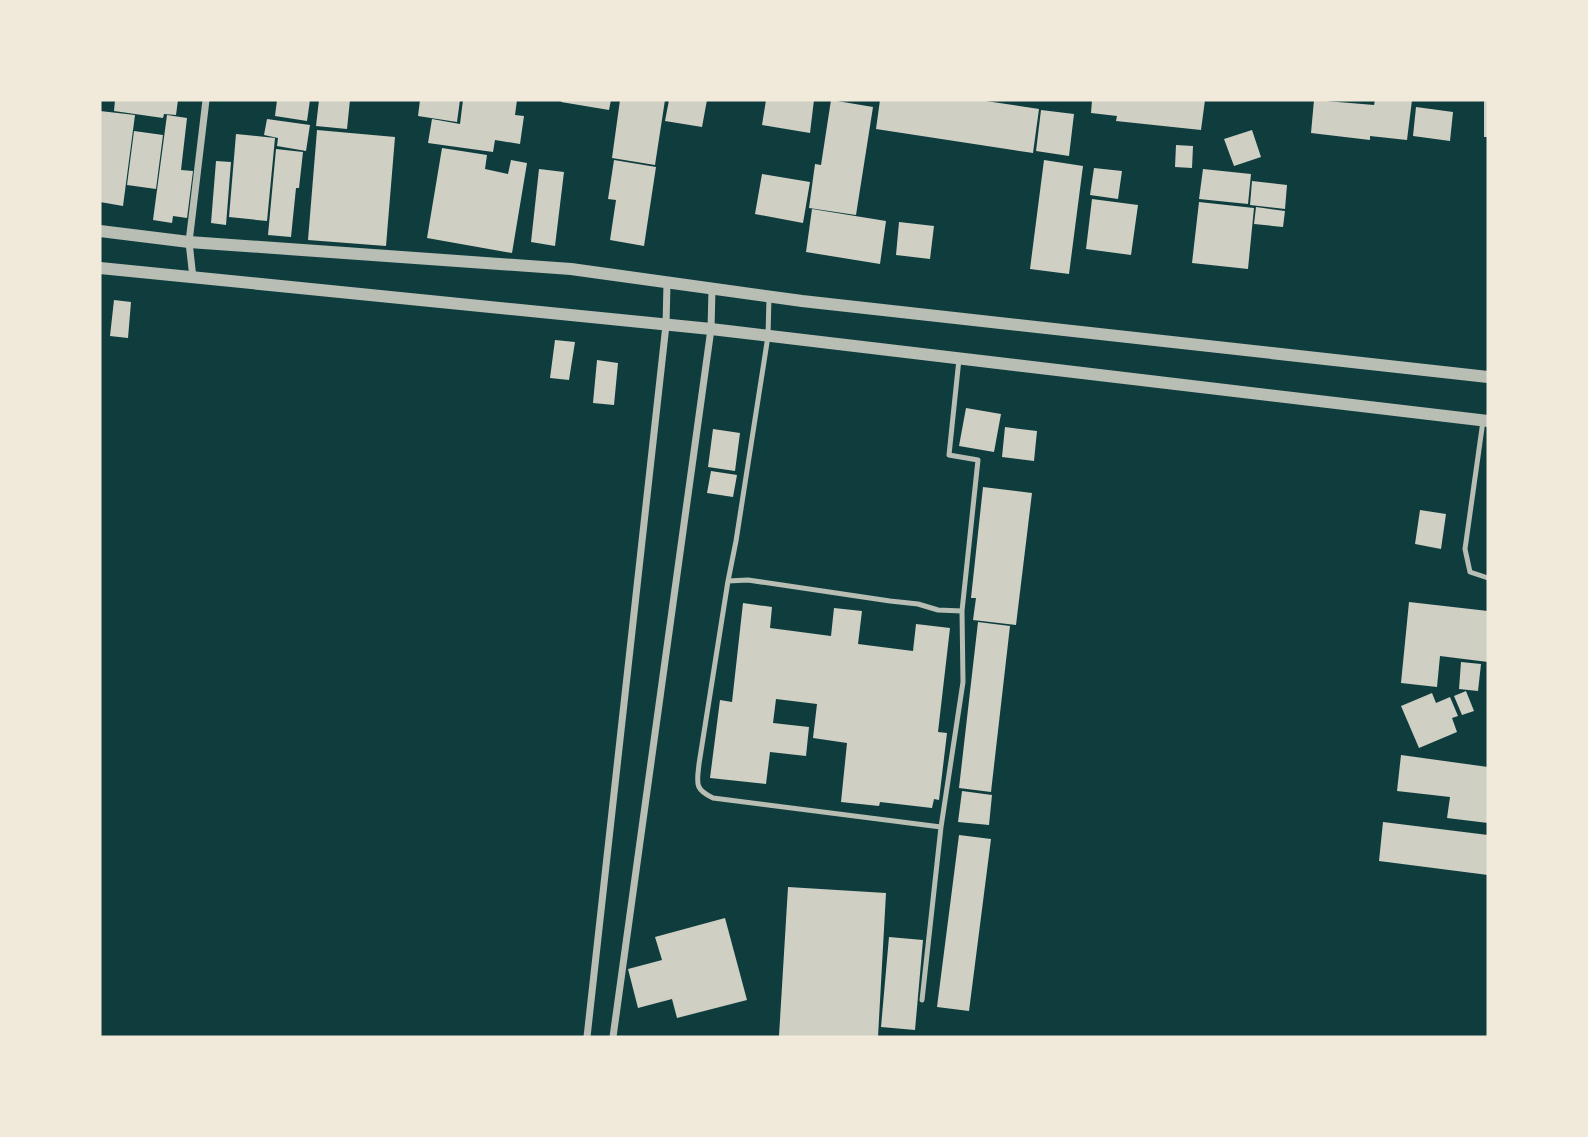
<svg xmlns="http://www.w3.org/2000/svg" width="1588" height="1137" viewBox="0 0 1588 1137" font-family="Quicksand,sans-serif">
  <rect width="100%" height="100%" fill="#0f3d3e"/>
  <path fill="#cfcfc3" d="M115,100H178L176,115L164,114L163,118L114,111Z
    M277,100H310L307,121L275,116Z
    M319,100H350L347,129L316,126Z
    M420,100H460L457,122L418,116Z
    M463,100H517L515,115L524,116L520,144L495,140L493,152L428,143L432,119L460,124Z
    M562,100H611L609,110L561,102Z
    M620,100H665L655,165L612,158Z
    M669,100H707L702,127L665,121Z
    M766,100H814L810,133L762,125Z
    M831,100L873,107L856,215L809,208L815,164L821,165Z
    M880,100H979L1039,109L1033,153L876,129Z
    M1092,100H1205L1201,130L1116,121L1117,116L1091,113Z
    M1314,100L1374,105L1375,100H1412L1407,140L1370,136V140L1311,133Z
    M1484,101H1488V137H1484Z
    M1416,107L1453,112L1450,141L1413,136Z
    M1041,110L1074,114L1069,156L1036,151Z
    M100,111L135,115L123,206L100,202Z
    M167,115L187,118L181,170L193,171L187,218L173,216L172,223L153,220Z
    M267,119L310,125L306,151L277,146L278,138L264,135Z
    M317,130L395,137L386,246L308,240Z
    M1252,130L1261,157L1234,166L1224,139Z
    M134,131L163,135L156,189L127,185Z
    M236,134L275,138L267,221L229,217Z
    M1176,145L1193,146L1192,168L1175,167Z
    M442,148L487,155L485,169L508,174L511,160L527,163L512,253L427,238Z
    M276,149L303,152L299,188H296L291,237L268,235Z
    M614,160L656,167L644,246L610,240L616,200L608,199Z
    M1044,160L1083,166L1069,274L1030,269Z
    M216,161L231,162L226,225L211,223Z
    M1094,168L1122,171L1118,199L1090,195Z
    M539,169L564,172L555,246L531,242Z
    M1203,169L1251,174L1248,204L1199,199Z
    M762,174L810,182L803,223L755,214Z
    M1252,181L1287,185L1285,209L1250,205Z
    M1092,199L1138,205L1131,255L1086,249Z
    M1199,202L1254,208L1248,269L1192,263Z
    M1256,207L1285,211L1283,227L1254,224Z
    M812,209L886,221L880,264L806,252Z
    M899,222L934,226L930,259L896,255Z
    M114,300L131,302L128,338L110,336Z
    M555,340L575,342L569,380L550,378Z
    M597,360L618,363L614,405L593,403Z
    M966,408L1001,414L994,452L959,446Z
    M1005,427L1037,431L1034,461L1002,457Z
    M713,429L740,433L735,471L708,467Z
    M711,471L737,475L733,497L707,493Z
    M983,487L1032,493L1016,625L973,620L976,598H971Z
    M1420,510L1446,514L1441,549L1415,544Z
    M1409,602L1488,611V662L1440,656L1437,687L1401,683Z
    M743,603L772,607L770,628L831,636L834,608L862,611L858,644L913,651L916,624L950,628L938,732L947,733L939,800L934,799L932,808L880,802L879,806L841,802L847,743L813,738L817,704L776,699L773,723L809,727L806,756L770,752L766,784L710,778L720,700L732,702Z
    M978,622L1010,626L991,792L959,788Z
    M1461,662L1481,664L1478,691L1459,689Z
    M1466,691L1474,711L1462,715L1454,696Z
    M1432,693L1436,703L1450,697L1458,716L1452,718L1457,732L1419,748L1401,706Z
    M1401,755L1488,767V823L1447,818L1450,797L1397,791Z
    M962,791L992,795L989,825L958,822Z
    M1383,822L1488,835V875L1379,861Z
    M959,835L991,839L969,1011L937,1007Z
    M788,887L886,893L878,1037L779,1036Z
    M725,918L747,1000L677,1018L672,999L638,1008L628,969L662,960L655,937Z
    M889,937L923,940L915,1030L881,1027Z"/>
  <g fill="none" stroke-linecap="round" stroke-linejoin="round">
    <path stroke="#b8beb3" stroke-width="5" d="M769,297L768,336L736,541L728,581L748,580L890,601L918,604L938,610L962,611L963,682L941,827L922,1000
      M959,359L949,455L978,460L962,611
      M1483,421L1465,549L1470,572L1488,578
      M728,581L699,764C697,783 694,789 713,798L941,827"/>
    <path stroke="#b8beb3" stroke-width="7" d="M193,278L189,242L206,100
      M587,1037L666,325L667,283
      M613,1037L711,329L712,289"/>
    <path stroke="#b8beb3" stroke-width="12" d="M100,231L189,242L571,269L802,301L1488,377
      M100,268L711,329L1488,421"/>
  </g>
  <rect width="1588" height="1137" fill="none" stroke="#f1e9da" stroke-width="203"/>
</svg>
